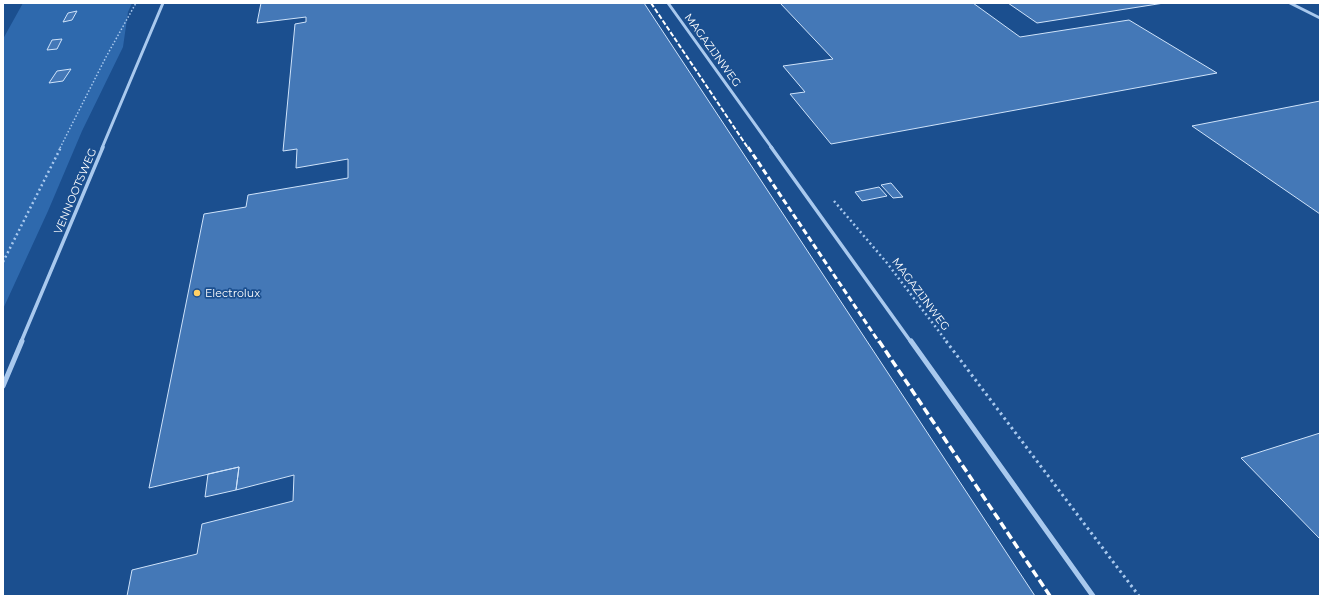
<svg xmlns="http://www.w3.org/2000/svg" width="1323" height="599" viewBox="0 0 1323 599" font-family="Montserrat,sans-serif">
  <rect width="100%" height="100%" fill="#1b4f8f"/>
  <path fill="#2e69ad" d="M23,3H132L128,12L123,47L82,131L48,211L3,309V39Z"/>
  <path fill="#4478b7" stroke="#cfe3fa" d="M261,3H644L1035,596H127L132,570L197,554L202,524L293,501L294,475L236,490L239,467L149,488L204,214L246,207L248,195L348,178V159L296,168L297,149L283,151L295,24L306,22V17L257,23Z
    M780,3H973L1020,37L1129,20L1217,73L831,144L790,94L805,92L783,66L833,59Z
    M1008,3H1164L1037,23Z
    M77,11L72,20L63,22L68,13Z
    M62,39L57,49L47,50L52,40Z
    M71,69L63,81L49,83L57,71Z
    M1320,101V214L1192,126Z
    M891,183L903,197L893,198L881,185Z
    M879,187L887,196L862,201L855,192Z
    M1320,433V539L1241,458Z
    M239,467L236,490L205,497L208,474Z"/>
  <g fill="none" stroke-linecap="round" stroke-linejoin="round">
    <path stroke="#a9c9ee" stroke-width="1.5" stroke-dasharray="1.5 2" stroke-linecap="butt" d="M60,148L106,57L136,3"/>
    <path stroke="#a9c9ee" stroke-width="2.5" stroke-dasharray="2 3" stroke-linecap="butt" d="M834,201L887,263L947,342
      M3,262L61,147"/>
    <path stroke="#a9c9ee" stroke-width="3" stroke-dasharray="2.5 3.5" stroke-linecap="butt" d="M946,341L1139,596"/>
    <path stroke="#a9c9ee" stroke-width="3" d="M668,3L772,148
      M1290,3L1320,18
      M102,148L163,3"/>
    <path stroke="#a9c9ee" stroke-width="3.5" d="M771,147L911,342
      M21,342L103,147"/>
    <path stroke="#a9c9ee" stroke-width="5" d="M911,341L1093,596
      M3,386L22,341"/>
    <path stroke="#fff" stroke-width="2" stroke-dasharray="5 2" stroke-linecap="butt" d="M651,3L748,148"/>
    <path stroke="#fff" stroke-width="3" stroke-dasharray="6 3" stroke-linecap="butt" d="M748,147L879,342"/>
    <path stroke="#fff" stroke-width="3.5" stroke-dasharray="8 3.5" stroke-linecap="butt" d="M879,341L1050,596"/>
  </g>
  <circle fill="#ffd166" stroke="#1b4f8f" stroke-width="1.5" cx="197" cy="293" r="4"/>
  <g text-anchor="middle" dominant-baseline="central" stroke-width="3.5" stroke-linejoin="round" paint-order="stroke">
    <g font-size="11" fill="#fff" stroke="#1b4f8f">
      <text transform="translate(713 50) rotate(54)">MAGAZIJNWEG</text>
      <text transform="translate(75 191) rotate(-67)">VENNOOTSWEG</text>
      <text transform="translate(921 294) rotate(53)">MAGAZIJNWEG</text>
    </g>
    <g font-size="11" fill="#fff" stroke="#1b4f8f" text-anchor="start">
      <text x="205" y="293">Electrolux</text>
    </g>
  </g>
  <rect width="1323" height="599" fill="none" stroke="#ffffff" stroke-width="8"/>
</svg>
